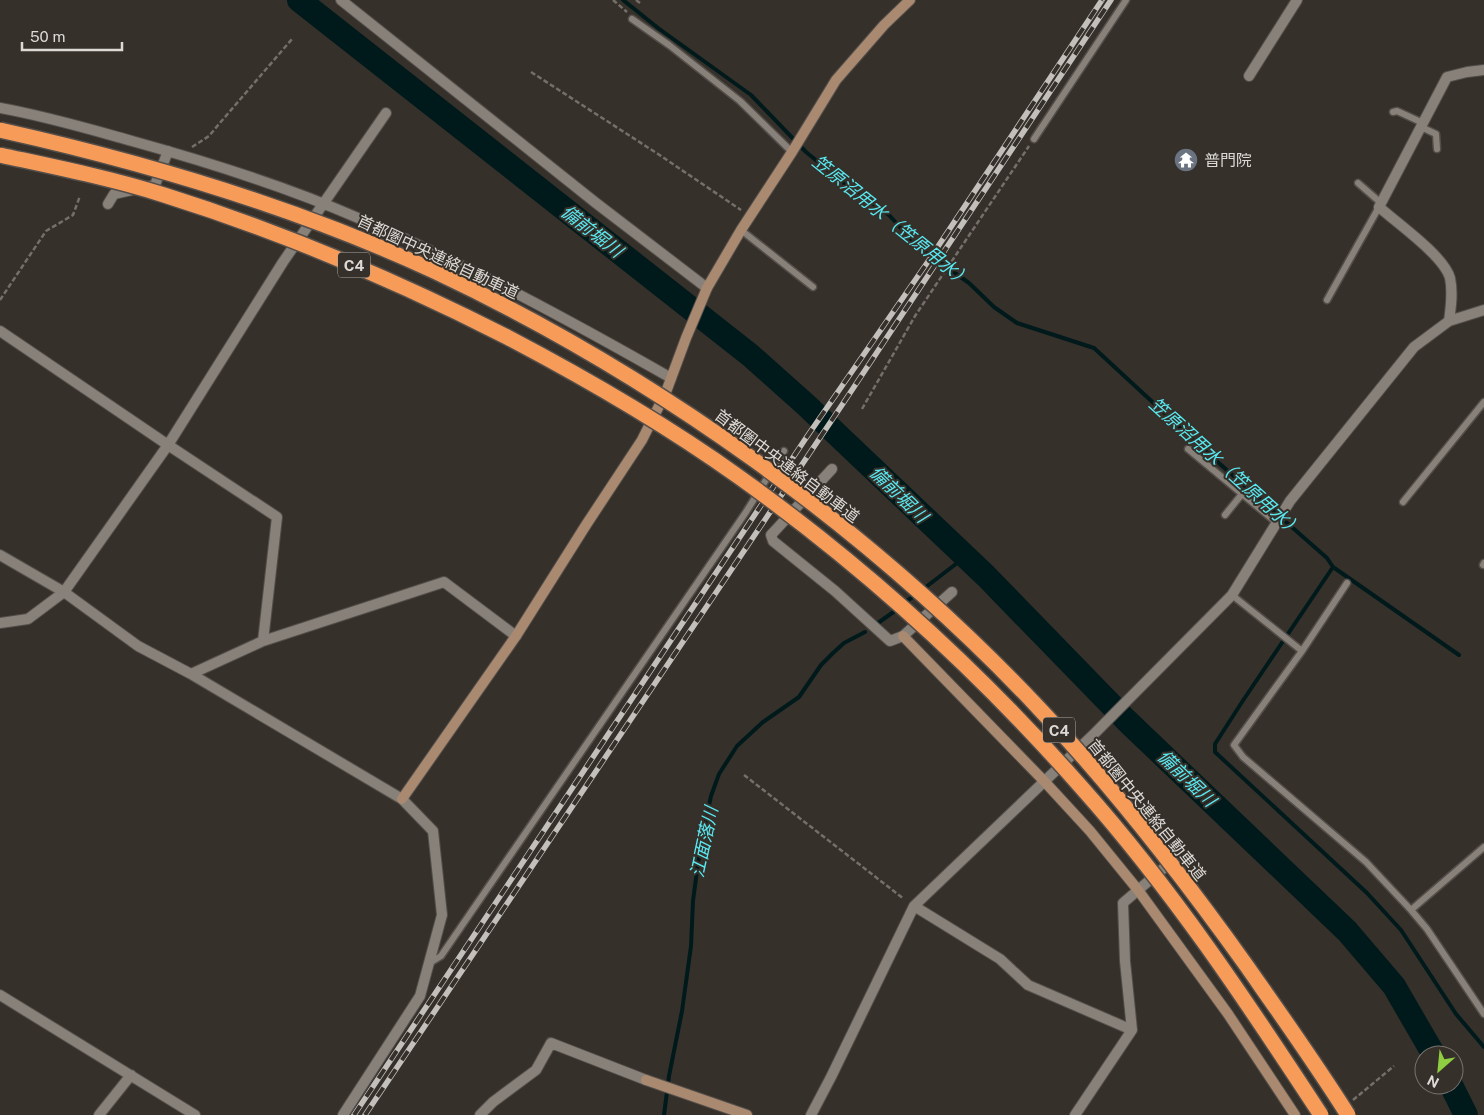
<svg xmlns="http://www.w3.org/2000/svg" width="1484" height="1115" viewBox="0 0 1484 1115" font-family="'Public Sans','Noto Sans JP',sans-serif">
  <rect width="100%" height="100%" fill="#36302a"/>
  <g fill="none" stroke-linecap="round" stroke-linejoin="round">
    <path stroke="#001a1c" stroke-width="4" d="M623,0L658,28L751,95L806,152L845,184L889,215L917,246L969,283L994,307L1017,323L1094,348L1212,457L1327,558L1333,567L1459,655
      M1333,567L1242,702L1215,744V752L1367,893L1401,930L1456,1014L1484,1047
      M922,590L965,557
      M904,603L917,594
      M878,623L899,608
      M664,1115L669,1076L682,1011L691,946L693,901L700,848L711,796L719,774L737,746L763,722L799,697L821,665L833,653L844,643L865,632"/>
    <path stroke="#001a1c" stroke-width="24" d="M299,0L750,355L805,404L986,576L1126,720L1347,931L1394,986L1434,1055
      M1451,1085L1466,1115"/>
    <g stroke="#534e4a" stroke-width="9">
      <path id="lane" d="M632,19L669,45L740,101L792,152
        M1393,112L1397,111L1423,123
        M1421,127L1436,134L1437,149
        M1034,139L1126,0
        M1358,183L1381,203
        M741,230L813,287
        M1327,300L1379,207
        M1188,449L1277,523
        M1403,502L1484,402
        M1225,515L1242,494
        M1483,565L1484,563
        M1232,595L1302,651L1234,745L1243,757L1366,862L1411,910L1427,929L1484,1014
        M1302,651L1347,583
        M1411,910L1484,847
        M428,964L441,956L746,512L784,451"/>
    </g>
    <g stroke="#534e4a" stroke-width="12">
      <path id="street" d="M341,0L596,203L707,288
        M1249,76L1297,0
        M0,108C45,116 89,129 132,141C208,162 285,186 358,218C466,264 569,320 671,378
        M108,204L114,194L155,185L168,151
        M1449,321C1451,307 1453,292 1450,278C1444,256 1397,223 1379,207L1447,77L1467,72L1484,70
        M0,331L168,445L277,517L263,641
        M832,469L771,535L773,541L835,591L890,641L903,636L952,592
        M0,555L64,592L138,646L191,674L402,799L433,831L442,915L420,996L343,1115
        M0,623L28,619L64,592L168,445L283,262L386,113
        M191,674L263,641L444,582L516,636
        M914,906L1095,733L1232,595L1290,501L1414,347L1449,321L1484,310
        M0,995L195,1115
        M99,1115L131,1075
        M480,1115L493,1102L536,1070L551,1043L646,1080
        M811,1115L831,1077L914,906L1000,959L1028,985L1132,1030
        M1075,1115L1132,1030L1125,961L1123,903L1165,867"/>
    </g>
    <g stroke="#534e4a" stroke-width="12">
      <path id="secondary" d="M903,636L1044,781L1090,831L1138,890L1228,1014L1295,1115
        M402,799L516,636L586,525L642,440L666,392L686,338L707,288L741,230L792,152L836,80L884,25L910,0
        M646,1080L747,1115"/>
    </g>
    <path stroke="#746f6a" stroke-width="2.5" stroke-dasharray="5 2.5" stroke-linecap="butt" d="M613,0L627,12
      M636,0L640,3
      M531,72L658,154L741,210
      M192,147L209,136L219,124L292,39
      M0,300L46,231L73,215L80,196
      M862,409L915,316L1029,146
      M744,775L904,899
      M1353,1100L1394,1066"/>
    <use href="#lane" stroke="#88817a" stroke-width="6"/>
    <use href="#street" stroke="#88817a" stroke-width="10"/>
    <use href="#secondary" stroke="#a98970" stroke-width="10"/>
    <g stroke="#c3c0bc" stroke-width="5.5">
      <path id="rail" d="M354,1115L806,438L927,263L1102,0
        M365,1115L844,402L1111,0"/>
    </g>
    <use href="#rail" stroke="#36302a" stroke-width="4" stroke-dasharray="11" stroke-linecap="butt"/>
    <g stroke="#534e4a" stroke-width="18" stroke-linecap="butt">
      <path id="highway-bridge" d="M0,130C148,163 296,207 434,271C655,375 867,527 1034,703C1112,785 1181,874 1246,965C1281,1015 1316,1064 1348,1115
        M0,155C55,167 110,178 164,195C282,232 397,281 507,337C587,379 665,424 739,477C865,567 980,672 1082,788C1172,889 1247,1002 1321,1115"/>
    </g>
    <use href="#highway-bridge" stroke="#f79b59" stroke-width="15"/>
  </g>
  <defs>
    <g id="temple-disc" transform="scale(1.25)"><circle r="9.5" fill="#6b7280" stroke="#36302a"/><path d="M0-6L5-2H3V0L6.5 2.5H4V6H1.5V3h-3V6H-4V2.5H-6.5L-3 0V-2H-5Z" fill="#fff"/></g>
  </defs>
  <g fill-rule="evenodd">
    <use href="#temple-disc" x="1186" y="160"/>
  </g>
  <g text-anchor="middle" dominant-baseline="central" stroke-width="4" stroke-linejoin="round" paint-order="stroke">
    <g fill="#36302a" stroke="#aba7a2" stroke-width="1">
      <rect x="338" y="252.5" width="32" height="25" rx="4"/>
      <rect x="1043" y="717.5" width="32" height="25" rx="4"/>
    </g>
    <g font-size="15" font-weight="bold" fill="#dddad6">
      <text x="354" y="265">C4</text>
      <text x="1059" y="730">C4</text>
    </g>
    <g font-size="16" fill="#dddad6" stroke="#36302a" text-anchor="start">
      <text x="1204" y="160">普門院</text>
    </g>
    <g font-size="16" fill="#dddad6" stroke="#36302a">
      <text transform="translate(438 257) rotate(25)">首都圏中央連絡自動車道</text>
      <text transform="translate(787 466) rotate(37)">首都圏中央連絡自動車道</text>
      <text transform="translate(1147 810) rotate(51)">首都圏中央連絡自動車道</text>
    </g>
    <g font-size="18" font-style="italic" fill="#58eaf3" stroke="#36302a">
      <text transform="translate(892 221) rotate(39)">笠原沼用水（笠原用水）</text>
      <text transform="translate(592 231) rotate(38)">備前堀川</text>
      <text transform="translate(1226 467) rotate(42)">笠原沼用水（笠原用水）</text>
      <text transform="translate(899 494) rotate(44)">備前堀川</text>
      <text transform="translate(1187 778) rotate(44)">備前堀川</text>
      <text transform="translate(704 842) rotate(-78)">江面落川</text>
    </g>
  </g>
  <g transform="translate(1439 1070) rotate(207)"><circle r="24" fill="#36302a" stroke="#79746f"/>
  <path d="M0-4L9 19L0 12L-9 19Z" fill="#8fcd42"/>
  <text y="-8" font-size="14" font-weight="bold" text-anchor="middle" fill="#dddad6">N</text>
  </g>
  <path d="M22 42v8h100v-8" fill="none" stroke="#dddad6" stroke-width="2.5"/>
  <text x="30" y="42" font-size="15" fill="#dddad6" stroke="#36302a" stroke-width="4" paint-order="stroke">50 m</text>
</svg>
